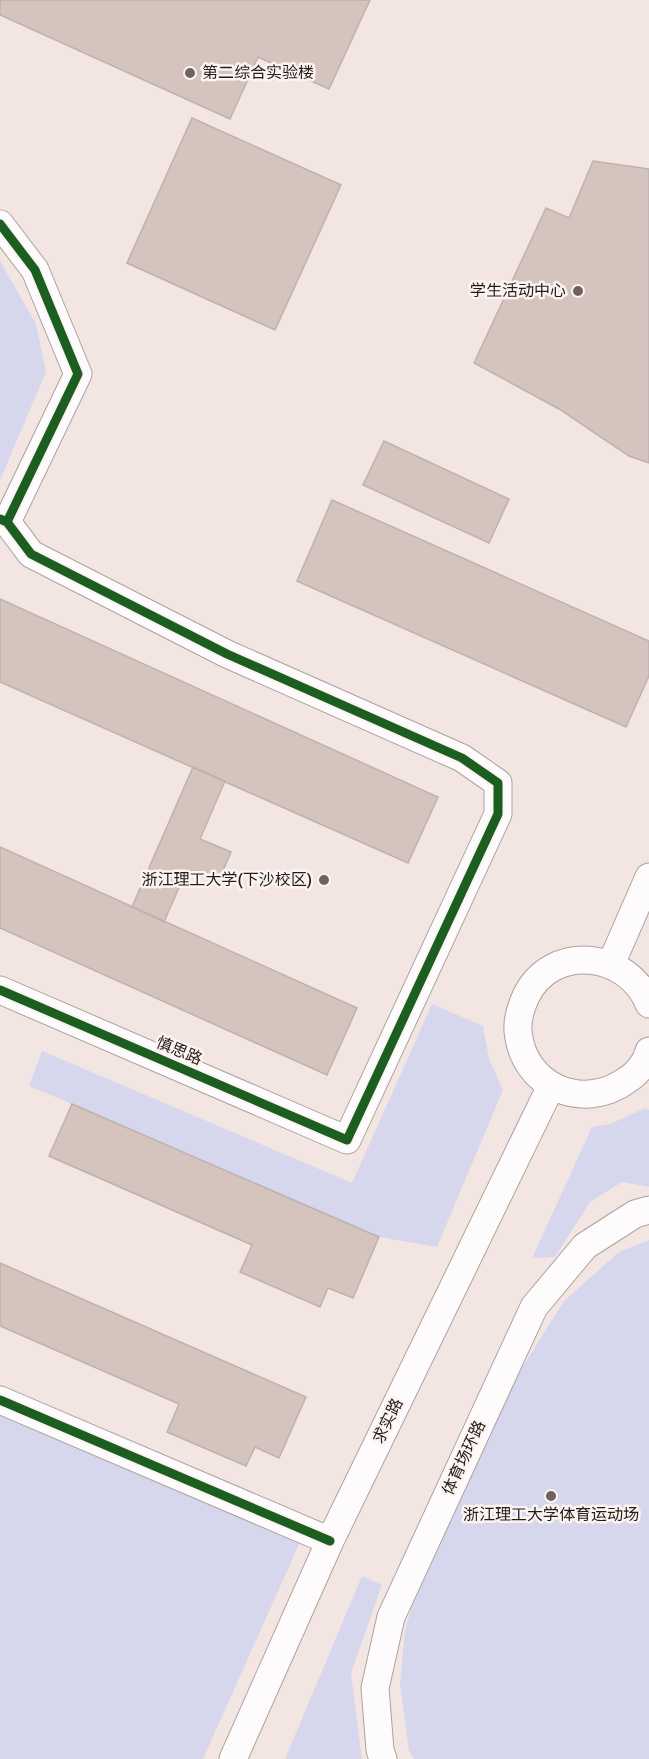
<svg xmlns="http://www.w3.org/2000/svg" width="649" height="1759" viewBox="0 0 649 1759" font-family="Signika,'Noto Sans SC',sans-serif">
  <rect width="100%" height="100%" fill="#f3e6e2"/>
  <path fill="#d6d6ed" d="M0,261L36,324L46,372L0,480Z
    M432,1004L483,1026L489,1059L503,1090L437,1247L379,1237L72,1104L29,1086L42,1051L352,1183Z
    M645,1108L649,1110V1187L622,1182L590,1202L555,1257L532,1258L592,1127L610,1124Z
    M649,1240V1759H414L409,1751L400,1684L405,1630L425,1561L483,1430L564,1301L619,1252Z
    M0,1400L305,1531L203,1759H0Z
    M362,1576L382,1585L351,1673L362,1759H285Z"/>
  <path fill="#d5c3bd" stroke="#bdb2ae" stroke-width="1.5" d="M0,0H370L329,89L258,57L230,119L0,15Z
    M192,118L341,185L275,330L127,263Z
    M593,161L649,169V463L629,456L559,409L474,363L546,208L569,218Z
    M384,441L509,499L489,543L363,485Z
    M332,500L649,641V676L626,727L297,581Z
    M0,599L438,797L408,863L0,682Z
    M193,767L225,781L200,839L231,852L218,882L187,869L164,922L132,907Z
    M0,847L357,1008L327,1075L0,928Z
    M72,1104L379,1237L353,1298L328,1288L320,1307L240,1272L252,1245L49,1156Z
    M0,1263L306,1397L279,1458L255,1447L246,1466L167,1432L179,1404L0,1326Z"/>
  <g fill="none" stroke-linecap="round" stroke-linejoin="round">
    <g stroke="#ada29e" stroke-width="29">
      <path id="minor" d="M0,224L35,270L78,374L7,522
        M0,519L7,522L31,554L227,654L462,758L498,783V814L347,1140L0,990
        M611,964L649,877
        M649,1004C628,951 552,943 526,996C521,1007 517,1019 518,1031C523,1087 583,1112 627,1080C637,1074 646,1063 649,1051
        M0,1400L330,1541
        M233,1759L330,1541L551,1086
        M383,1759L380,1750L375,1688L391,1617L534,1307L585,1246L635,1214L649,1210"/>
    </g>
    <use href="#minor" stroke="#fdfbfb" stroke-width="27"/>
    <g stroke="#fbf4f2" stroke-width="13">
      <path id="cycleway" d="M0,224L35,270L78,374L7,522
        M0,519L7,522L31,554L227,654L462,758L498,783V814L347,1140L0,990
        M0,1400L330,1541"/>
    </g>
    <use href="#cycleway" stroke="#1b5e20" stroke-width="9"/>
  </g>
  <g fill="#6e635f" stroke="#fbf4f2" stroke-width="2">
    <circle cx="190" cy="73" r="6"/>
    <circle cx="578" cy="291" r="6"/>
    <circle cx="324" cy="880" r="6"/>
    <circle cx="551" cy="1496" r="6"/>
  </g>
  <g text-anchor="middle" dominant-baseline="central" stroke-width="5" stroke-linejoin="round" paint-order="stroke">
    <g font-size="16" fill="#261c18" stroke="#fbf4f2" text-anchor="end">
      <text x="202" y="73" text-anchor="start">第二综合实验楼</text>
      <text x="566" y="291">学生活动中心</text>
      <text x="312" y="880">浙江理工大学(下沙校区)</text>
      <text x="551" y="1515" text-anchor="middle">浙江理工大学体育运动场</text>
    </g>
    <g font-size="16" fill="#261c18" stroke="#fbf4f2">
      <text transform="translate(179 1051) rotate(23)">慎思路</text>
      <text transform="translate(388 1421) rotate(-64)">求实路</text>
      <text transform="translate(464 1458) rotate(-65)">体育场环路</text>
    </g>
  </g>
</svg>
